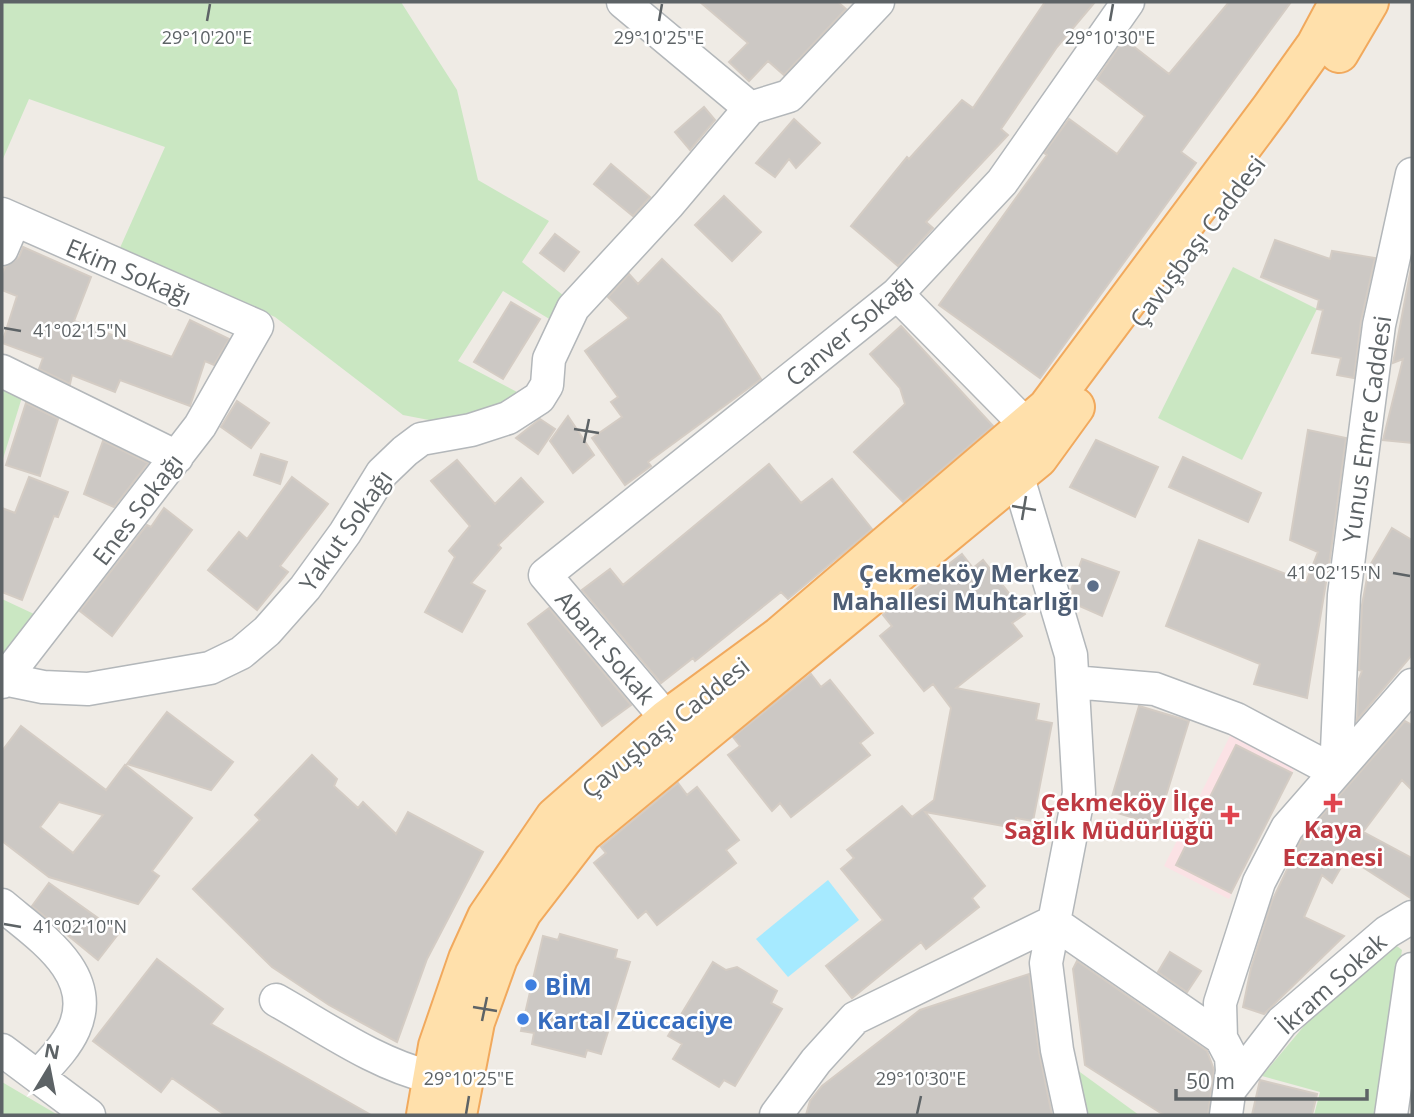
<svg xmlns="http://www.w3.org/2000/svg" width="1414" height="1117" viewBox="0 0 1414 1117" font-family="'Open Sans',sans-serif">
  <rect width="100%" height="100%" fill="#efebe5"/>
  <path fill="#fbe2e5" d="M1232,732L1296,765L1229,899L1164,866Z"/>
  <path fill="#cae7c2" d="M2,2H401L457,90L478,180L549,221L522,262L564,296L551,320L503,291L458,361L517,392L493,413L434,421L403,415L275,317L119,250L165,147L29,99L2,161Z
    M1233,267L1317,309L1242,460L1158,418Z
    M2,384L23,394L2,462Z
    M2,599L34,614L2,657Z
    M1393,943L1402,950L1376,1115H1314L1320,1092L1262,1076L1341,982Z
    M1073,1067L1139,1115H1087Z
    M2,1082L58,1115H2Z"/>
  <path fill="#a6eaff" d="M828,880L859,920L788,977L756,939Z"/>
  <path fill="#ccc8c4" stroke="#d4ccc4" stroke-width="2" fill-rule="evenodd" d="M700,2H838L846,9L784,75L768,61L749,81L729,62L748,43Z
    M1045,2H1095L1057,47L1001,129L1008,135L926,222L933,228L898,266L851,226L907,157L909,159L962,100L973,108Z
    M1229,2H1291L1181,152L1196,163L1040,378L939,305L1047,155L1044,153L1069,119L1117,154L1145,116L1097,79L1124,39L1169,74Z
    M704,107L715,120L690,150L675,132Z
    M794,119L820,143L796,168L789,159L775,177L756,163Z
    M611,164L650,197L633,216L594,184Z
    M724,196L761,232L732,261L695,225Z
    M555,234L579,252L564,271L540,253Z
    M1275,240L1330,259L1332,251L1375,258L1361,321L1354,378L1337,375L1341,358L1312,353L1323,310L1317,309L1319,300L1261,277Z
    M23,247L91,277L74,321L172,357L190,320L229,339L214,365L205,361L190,406L120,380L115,392L72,375L70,384L39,369L43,358L2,343L17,296L2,290V274L5,267L19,257Z
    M662,259L720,315L761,379L648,462L651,466L625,485L592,438L622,417L611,402L618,397L585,351L629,318L608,297L629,274L638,284Z
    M1412,263V443L1383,440L1403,359L1393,363Z
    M511,302L540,319L503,379L474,362Z
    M901,326L993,426L903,502L854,452L905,404L900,388L870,354Z
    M237,401L269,423L251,448L221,427Z
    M26,403L58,419L40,476L6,465Z
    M568,416L594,455L573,473L550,441Z
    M540,419L555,429L538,454L516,438Z
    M1308,430L1346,438L1330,558L1307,698L1254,684L1260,664L1166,626L1199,540L1306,582L1318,552L1290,540Z
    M1096,440L1158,467L1135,517L1070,487Z
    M103,441L148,463L114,507L84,494Z
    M261,454L287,462L280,484L254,475Z
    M1183,457L1261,493L1248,522L1169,487Z
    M457,460L495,504L521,478L543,502L498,545L501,548L471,583L485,591L462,632L425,612L455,557L449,551L470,526L431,481Z
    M769,464L801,503L832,479L872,529L788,599L781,592L695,661L693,658L661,683L582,590L610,569L623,585Z
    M29,477L68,492L58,517L54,516L22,600L2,592V508L15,513Z
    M292,477L328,504L280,566L288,572L257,610L208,570L239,532L247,539Z
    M164,508L192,530L112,636L80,611L147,525L151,527Z
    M1392,528L1412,540V655L1357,720L1359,679L1362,671L1359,670L1362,605L1369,567Z
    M962,554L973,568L983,560L1025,614L1012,623L1022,636L956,688L1039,704L1036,720L1052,723L1033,821L1016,818L1015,828L925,812L985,886L972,898L979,907L926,949L921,942L852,998L826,966L883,920L841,869L854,858L847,850L902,806L912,817L934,800L951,708L933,684L924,691L880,636L892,626L883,615Z
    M1082,559L1119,572L1102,616L1075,604L1071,590Z
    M549,608L631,705L602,726L528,624Z
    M811,674L821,687L830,680L873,733L860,743L870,755L791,817L780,803L772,811L728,755L740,746L733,737Z
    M1139,706L1189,721L1157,825L1108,810Z
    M167,712L233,762L211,790L127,764Z
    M1405,721L1412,725V790L1402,780L1363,832L1412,858V899L1347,857L1332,883L1322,875L1304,917L1344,936L1264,1014L1243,1007L1251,968L1272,901L1302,838Z
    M21,726L106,790L125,765L192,818L152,871L159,876L138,904L49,877L2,841V751ZM59,802L103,815L73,853L40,827Z
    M1236,745L1292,773L1231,893L1176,865Z
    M312,755L337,779L334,786L358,808L363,802L396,834L408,812L483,852L427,959L397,1042L329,1005L272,967L193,889L260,820L255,815Z
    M678,783L687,795L697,787L739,840L726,850L736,863L657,925L646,911L638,918L594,863L606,853L601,847Z
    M49,883L119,933L98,960L32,906Z
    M560,934L617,950L615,958L630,962L601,1054L587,1050L585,1057L532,1044L534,1033L521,1031L543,936L558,940Z
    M1170,952L1201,971L1187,992L1158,972Z
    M157,959L223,1009L211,1024L371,1115H225L172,1078L161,1092L93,1041Z
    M1077,961L1207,1051L1214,1070L1208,1115H1164L1085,1065L1073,969Z
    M713,962L726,970L737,967L777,991L771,1003L782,1009L735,1086L724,1080L719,1087L673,1059L682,1044L668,1036Z
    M1029,974L1039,1052L1052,1115H806L810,1101L822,1086L920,1010Z
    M1260,1080L1317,1094L1312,1115H1252Z"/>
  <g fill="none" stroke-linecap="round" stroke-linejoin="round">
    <g stroke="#b3b7ba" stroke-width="35">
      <path id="minor" d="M623,2L750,108
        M2,214L257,326L200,426L2,682
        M2,249L14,221
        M897,294L1028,427L1017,474L1071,655L1079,793L1046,963L1057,1050L1071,1115
        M2,371L177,457
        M4,679L43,687L88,689L210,668L241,653L267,631L305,588L345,533L382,473L405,451L421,439L471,430L508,418L539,398L547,385L549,359L573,308L668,205L750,108L789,96L878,2
        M1073,682L1155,689L1236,719L1336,772L1412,685
        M667,719L545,575L897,294L1002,182L1128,2
        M2,905C37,935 99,973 74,1029C66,1047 51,1062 38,1076
        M276,1000C326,1028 376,1064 431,1077
        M2,1050L89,1115
        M1231,1088L1282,1022L1387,932L1412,917
        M776,1115L816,1061L855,1018L1053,922L1221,1038
        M1226,1115L1232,1071L1231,1057L1221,1038L1220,1003L1259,882L1287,828L1336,772L1344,595L1379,325L1412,174
        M1391,1115L1412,969"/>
    </g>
    <g stroke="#f1a95d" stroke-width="42">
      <path id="major" d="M1339,53L1369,2
        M426,1115L438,1046L468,959L487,917L555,817L667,719L780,636L1047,408L1271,108L1316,45L1339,2
        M457,1115L475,1022L498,958L522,912L583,833L1038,458L1075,407"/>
    </g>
    <use href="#minor" stroke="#fff" stroke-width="32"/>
    <use href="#major" stroke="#ffe0ab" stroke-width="38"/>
  </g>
  <path fill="none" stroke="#5d6366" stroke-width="2.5" d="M207,21L210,4M659,21L662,4M1110,21L1113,4M4,328L21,331M574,429L599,433M584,443L589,419M1012,506L1036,510M1022,520L1026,496M1393,573L1410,576M4,924L21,927M473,1007L497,1011M482,1021L487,997M466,1114L469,1096M917,1114L921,1096"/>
  <circle fill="#5c6f8a" stroke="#fff" stroke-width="2.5" cx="1093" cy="586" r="7"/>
  <g fill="#e0444e" stroke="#fff" stroke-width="2.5">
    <path d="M1329.5 792.5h7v7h7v7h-7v7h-7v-7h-7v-7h7z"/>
    <path d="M1226.5 804.5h7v7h7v7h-7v7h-7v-7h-7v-7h7z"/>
  </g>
  <g fill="#3f7fe0" stroke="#fff" stroke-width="2.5">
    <circle cx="531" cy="985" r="7"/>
    <circle cx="523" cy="1019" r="7"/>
  </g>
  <g text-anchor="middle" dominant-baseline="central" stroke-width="5" stroke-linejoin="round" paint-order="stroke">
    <g font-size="24" fill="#5d6366" stroke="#fff">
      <text transform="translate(1197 241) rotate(-53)">Çavuşbaşı Caddesi</text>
      <text transform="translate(129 271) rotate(23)">Ekim Sokağı</text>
      <text transform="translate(849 330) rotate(-40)">Canver Sokağı</text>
      <text transform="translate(1366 429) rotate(-82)">Yunus Emre Caddesi</text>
      <text transform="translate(137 509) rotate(-53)">Enes Sokağı</text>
      <text transform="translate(345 530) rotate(-55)">Yakut Sokağı</text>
      <text transform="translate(606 647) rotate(50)">Abant Sokak</text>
      <text transform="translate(665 727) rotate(-39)">Çavuşbaşı Caddesi</text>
      <text transform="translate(1331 983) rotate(-42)">İkram Sokak</text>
    </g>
    <g font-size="24" font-weight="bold" fill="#4e5e75" stroke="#fff" text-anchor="end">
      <text x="1079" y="572">Çekmeköy Merkez<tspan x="1079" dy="28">Mahallesi Muhtarlığı</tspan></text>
    </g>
    <g font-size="24" font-weight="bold" fill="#be3a42" stroke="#fff" text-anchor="end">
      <text x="1214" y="801">Çekmeköy İlçe<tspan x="1214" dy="28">Sağlık Müdürlüğü</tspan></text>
      <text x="1333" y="828" text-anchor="middle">Kaya<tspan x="1333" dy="28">Eczanesi</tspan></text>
    </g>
    <g font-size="24" font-weight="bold" fill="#366cbe" stroke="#fff" text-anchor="start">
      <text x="545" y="985">BİM</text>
      <text x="537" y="1019">Kartal Züccaciye</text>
    </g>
  </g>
  <g font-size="18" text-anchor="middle" fill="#5d6366" stroke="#fff" stroke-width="5" stroke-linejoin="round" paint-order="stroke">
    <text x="207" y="44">29°10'20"E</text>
    <text x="659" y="44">29°10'25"E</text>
    <text x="1110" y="44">29°10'30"E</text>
    <text x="80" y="337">41°02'15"N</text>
    <text x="1334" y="579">41°02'15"N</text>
    <text x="80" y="933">41°02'10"N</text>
    <text x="469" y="1085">29°10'25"E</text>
    <text x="921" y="1085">29°10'30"E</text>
  </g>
  <rect width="1414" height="1117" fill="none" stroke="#5d6366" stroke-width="7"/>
  <g transform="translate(49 1068) rotate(10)" stroke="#ffffff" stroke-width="5" paint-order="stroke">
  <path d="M0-5L12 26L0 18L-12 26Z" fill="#5d6366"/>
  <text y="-10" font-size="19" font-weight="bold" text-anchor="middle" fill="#5d6366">N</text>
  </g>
  <path d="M1176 1089v10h191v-10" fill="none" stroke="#5d6366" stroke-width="3.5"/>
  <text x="1186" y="1089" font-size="21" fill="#5d6366" stroke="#ffffff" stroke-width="5" paint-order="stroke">50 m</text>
</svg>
